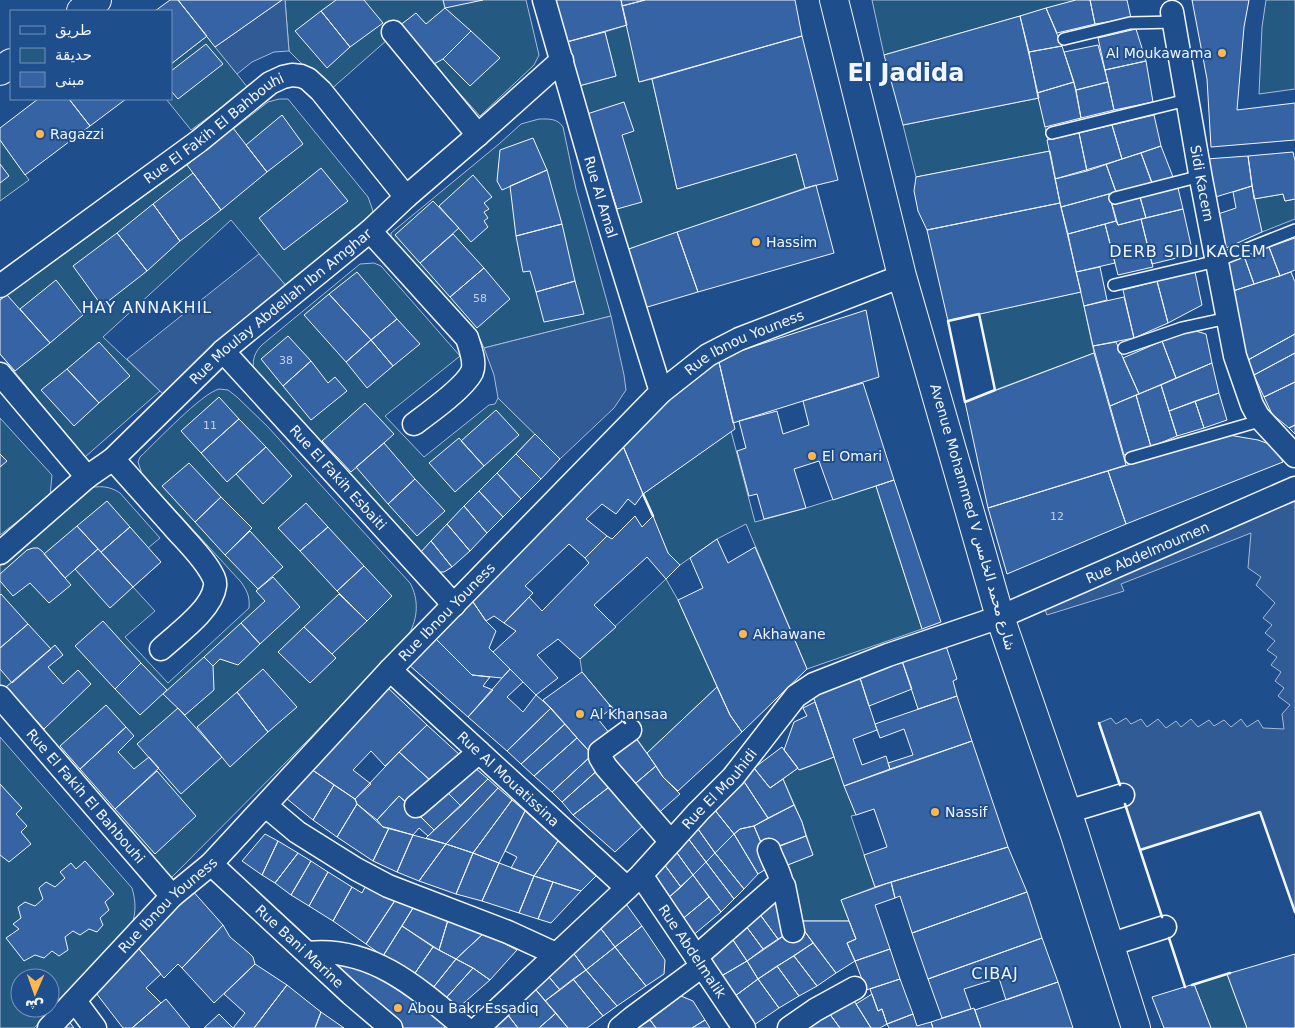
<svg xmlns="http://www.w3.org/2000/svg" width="1295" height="1028" viewBox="0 0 1295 1028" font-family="'DejaVu Sans',Vazirmatn,sans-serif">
  <rect width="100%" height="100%" fill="#1f4e8c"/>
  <path fill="#245a82" stroke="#a8bbd7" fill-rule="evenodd" d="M285,0H526L539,55L534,65L480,116L394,21L381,33L387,40L329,91L289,51Z
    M872,0H1076L884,55Z
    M1266,0H1295V89L1259,94L1262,27Z
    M627,25L639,82L652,79L677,189L796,154L805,188L626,250L575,87L616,76L605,32Z
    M207,36L248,88L191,130L166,99H171V64Z
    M1039,98L1050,151L916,177L903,125Z
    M279,99H288L368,197L373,211L369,220L287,287L231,220L103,337L160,391L85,457L0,354V300L187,165L268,102Z
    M539,119C549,119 557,118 563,127L576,189L611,316L484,348L480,339L413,267L391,238V233L499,144L521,124Z
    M0,140L29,180L0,201Z
    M1283,194L1285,201L1295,199V219L1262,232L1254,199Z
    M374,263L381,266L460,356L385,416L424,457L489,405L495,404L498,398L535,434L419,554L255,374C251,362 254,352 263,344L360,264Z
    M1081,292L1094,353L995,390L979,314Z
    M219,389L228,390L237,397L268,427L410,583C419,599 418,618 409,634L308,740L169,880L0,686V566L87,489C98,485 110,486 120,493L160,538L148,548L161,562L133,587L155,611L125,637L168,683L249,608C250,596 247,591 241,582L142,474L138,462L140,457C157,441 201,394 219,389Z
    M0,418L52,475L50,496L0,535Z
    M731,431L755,522L806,508L876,486L922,629L807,669L746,524L717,539L680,565L668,553L643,494Z
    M666,579L678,600L717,687L647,753L630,729L582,672L580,659Z
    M0,737L132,888C136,902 136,911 132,925L34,1028H0ZM20,978H50V1008H20Z
    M834,757L856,815L851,816L875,887L841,900L849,921H797L780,868L813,855L802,822L783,779L798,768L800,770Z
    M1227,974L1247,1028H1211L1194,984Z"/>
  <path fill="#305b95" stroke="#a8bbd7" d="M282,0H285L289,51L274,52L252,62L237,74L215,47Z
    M259,254L287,287L166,397L127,359Z
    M611,316L624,375L626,390L614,408L560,459L498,398L494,375L484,348Z
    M1295,488V912L1260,812L1140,850L1099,723L1111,718L1116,724L1126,718L1131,724L1141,719L1147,727L1158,719L1166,728L1176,721L1181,727L1191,719L1198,727L1209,720L1214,726L1224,720L1231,727L1241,719L1247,727L1258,720L1263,728L1284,729L1282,714L1290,705L1278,696L1284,688L1275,681L1281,672L1271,665L1277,657L1267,650L1275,641L1265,633L1272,625L1263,618L1275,603L1256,585L1261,577L1248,568L1251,533L1121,584L1124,591L1047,615L1041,599Z"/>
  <path fill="#3563a3" stroke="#f2f6ff" d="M170,0H178L207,36L171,64V11H155Z
    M178,0H282L215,47Z
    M336,0H364L383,23L350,47L321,11Z
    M443,0H483L445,8Z
    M550,0H621L627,25L563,43Z
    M621,0H645L622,6Z
    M645,0H795L802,36L639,82L622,6Z
    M1076,0H1090L1095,24L1057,33L1046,8Z
    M1090,0H1127L1131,18L1095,24Z
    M1192,0H1249L1244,27L1237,110L1295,103V140L1211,147L1207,79Z
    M445,8L471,31L443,59L434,64L399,26L416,13L426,24Z
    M1046,8L1062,46L1029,52L1020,16Z
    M321,11L350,47L327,68L295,31Z
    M1020,16L1039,98L903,125L884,55Z
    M1136,29L1146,61L1105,70L1098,38Z
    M471,31L500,58L470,86L443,59Z
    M605,32L616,76L575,87L563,43Z
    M802,36L838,180L805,188L796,154L677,189L652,79Z
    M206,44L223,64L178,99L171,91V71Z
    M1098,45L1108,82L1076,90L1064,52Z
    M1062,46L1074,82L1037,93L1029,52Z
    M1146,61L1153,102L1114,110L1105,70Z
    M1074,82L1081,118L1045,127L1037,93Z
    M1108,82L1114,110L1081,118L1076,90Z
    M38,99H69L90,126L25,175L0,140V128Z
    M69,99H126L90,126Z
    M624,102L634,131L622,135L642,202L617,209L587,114Z
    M282,115L303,144L267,172L246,145Z
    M1154,115L1161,146L1122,159L1112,125Z
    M1112,125L1122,159L1087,171L1079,133Z
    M233,128L267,172L221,210L187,165Z
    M1079,133L1087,171L1055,179L1047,140Z
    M533,138L547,170L502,190L497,181L500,150Z
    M1161,146L1173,177L1152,183L1141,153Z
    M1050,151L1060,203L927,230L918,211L914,191L916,177Z
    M1293,152L1295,161V199L1285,201L1283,194L1254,199L1248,156Z
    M1141,153L1152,183L1116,192L1106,164Z
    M1248,156L1252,186L1212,198L1206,159Z
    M0,164L9,176L0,183Z
    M1106,164L1116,192L1061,207L1055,179Z
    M321,168L348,201L284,250L259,218Z
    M547,170L562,224L516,236L510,186Z
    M193,173L221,210L180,241L153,204Z
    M473,175L492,197L484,203L489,209L484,212L488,218L484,221L488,227L471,242L439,206Z
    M816,185L834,253L698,292L677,232Z
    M1252,186L1262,232L1224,249L1215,215L1236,208L1233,192Z
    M1178,188L1183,209L1146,218L1140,197Z
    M1109,194L1116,221L1068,234L1061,207Z
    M1140,197L1146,218L1118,225L1112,204Z
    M433,201L459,228L420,263L395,235Z
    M1060,203L1081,292L948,321L927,230Z
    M153,204L180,241L147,271L117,233Z
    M1183,209L1193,254L1152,264L1141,219Z
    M1141,219L1153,267L1118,275L1105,224L1116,221L1118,225Z
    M562,224L575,281L536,292L530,271L523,272L516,236Z
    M1105,224L1115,263L1076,272L1068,234Z
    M677,232L698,292L644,308L626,250Z
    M117,233L147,271L102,306L73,266Z
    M453,234L484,268L450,297L420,263Z
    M1295,238V270L1280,276L1269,247Z
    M1269,247L1280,276L1254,284L1244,256Z
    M1244,256L1254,284L1230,292L1223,264Z
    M1100,267L1107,300L1084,306L1076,272Z
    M484,268L510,299L477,328L450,297Z
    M357,272L397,319L371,340L329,294Z
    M1195,272L1202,305L1168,323L1157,281Z
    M1291,272L1295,282V334L1248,360L1230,292Z
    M56,280L83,315L50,343L20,309Z
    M575,281L584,314L544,322L536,292Z
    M1157,281L1168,323L1134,338L1123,290Z
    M329,294L371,340L346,362L304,315Z
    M7,295L50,343L15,371L0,354V300Z
    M1124,297L1134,338L1093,346L1084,306Z
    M866,310L879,377L733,423L718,358Z
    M397,319L420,344L393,366L371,340Z
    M1192,330L1206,334L1212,363L1176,378L1162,341Z
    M1295,334V353L1254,375L1248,360Z
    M288,336L311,361L283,386L261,359Z
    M371,340L393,366L367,388L346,362Z
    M1162,341L1176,378L1139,394L1123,358Z
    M99,342L130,376L99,403L67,369Z
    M1116,342L1139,394L1110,406L1093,346Z
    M1094,353L1126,465L988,508L965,402Z
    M1295,353V382L1264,397L1254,375Z
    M718,358L735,429L643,494L623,446L664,403Z
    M311,361L328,383L335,377L347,391L311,420L283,386Z
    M1212,363L1219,393L1169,411L1161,385Z
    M67,369L99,403L74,426L41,390Z
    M1295,382V425L1289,428L1272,414L1264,397Z
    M863,383L894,480L833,500L819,461L794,469L806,508L764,519L757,494L749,496L737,451L746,448L739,421L777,411L783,434L809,425L803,401Z
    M1161,385L1177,436L1151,447L1136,395Z
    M1219,393L1227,420L1204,428L1195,401Z
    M1136,395L1151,447L1124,455L1110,406Z
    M219,397L239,419L201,453L181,431Z
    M1195,401L1204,428L1177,436L1169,411Z
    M365,403L394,434L351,472L322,441Z
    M496,410L519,435L484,466L461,441Z
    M239,419L266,447L227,482L201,453Z
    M1295,425V434L1289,428Z
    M535,434L560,459L541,479L516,454Z
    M1229,435L1258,440L1272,445L1283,462L1126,524L1108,471Z
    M459,438L484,466L455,492L429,463Z
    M384,443L415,479L388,504L356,467Z
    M623,446L643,494L635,505L628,499L616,514L602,504L586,519L607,536L585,558L569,544L525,586L533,593L504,623L494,616L486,621L471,599Z
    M266,447L292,476L263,504L236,474Z
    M0,454L7,461L0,467Z
    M516,454L541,479L521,499L497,473Z
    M189,463L221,497L195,522L162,486Z
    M1108,471L1126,524L1007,574L988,508Z
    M497,473L521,499L503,517L479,491Z
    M415,479L445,511L417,536L388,504Z
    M894,480L941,622L922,629L876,486Z
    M479,491L503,517L487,533L464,506Z
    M221,497L252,528L225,555L195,522Z
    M107,501L130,527L101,552L77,526Z
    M306,503L328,527L300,551L278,528Z
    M464,506L487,533L470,551L447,524Z
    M635,516L642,527L653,516L668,553L680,565L666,579L647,557L594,605L616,627L580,659L558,639L537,655L558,678L536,695L493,652L516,631L504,623L529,597L542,611L589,563L585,558L607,536L612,539Z
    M447,524L470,551L452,567L431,541Z
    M77,526L98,549L65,578L44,554Z
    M130,527L161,562L133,587L101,552Z
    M328,527L364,566L337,591L300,551Z
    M250,531L283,567L258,589L225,555Z
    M717,539L728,563L755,547L807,669L742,732L730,715L678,600L703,588L690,558Z
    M431,541L452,567L444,572H439L419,554Z
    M33,548H38L42,551L71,585L49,603L30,583L13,596L0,581V574L27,550Z
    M98,549L133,587L110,608L75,569Z
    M364,566L392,596L367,621L337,591Z
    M273,577L300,607L260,644L241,623L265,601L256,591Z
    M1,594L28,624L0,648V595Z
    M339,594L367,621L332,654L304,627Z
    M471,599L486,621L496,631L489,648L510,669L502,678L472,675L434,637Z
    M103,621L141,663L115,689L75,646Z
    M241,623L260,644L238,665L220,659L213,666L204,657Z
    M28,624L51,649L12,683L0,669V648Z
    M304,627L336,658L310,683L278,652Z
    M434,637L472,675L490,677L483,686L493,690L468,717L408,664Z
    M945,643L957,679L953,681L957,696L918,709L901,658Z
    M55,645L63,655L48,667L63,684L78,670L91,684L44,729L6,687Z
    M204,657L213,666L214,690L185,715L163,694Z
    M901,658L912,689L869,706L859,675Z
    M141,663L167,690L140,715L115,689Z
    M263,669L297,707L268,732L237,692Z
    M510,669L523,682L507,697L523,712L536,695L551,708L507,751L468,717Z
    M582,672L612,708L598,719L610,734L588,750L543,700Z
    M859,675L877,730L853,739L862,765L886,756L890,769L844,786L812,693Z
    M386,686L427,725L385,766L371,751L353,770L371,784L355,799L311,769Z
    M717,687L730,715L742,732L678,791L663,777L647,753Z
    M237,692L268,732L230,767L197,727Z
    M957,696L972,741L890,769L888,763L913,755L904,729L880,738L875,724Z
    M815,702L834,757L799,770L784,750L794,722L807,716L803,708Z
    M106,705L126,727L80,769L60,746Z
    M178,708L222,757L181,794L137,744Z
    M551,708L565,724L521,764L507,751Z
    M565,724L577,738L534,776L521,764Z
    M427,725L461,756L431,781L399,752Z
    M126,727L134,736L118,752L134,769L149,757L159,768L115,809L80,769Z
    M632,733L656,766L630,788L604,756Z
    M577,738L588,750L591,756L552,792L534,776Z
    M972,741L1008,847L875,887L864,855L887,847L874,809L856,815L844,786Z
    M782,747L798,768L770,788L754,768Z
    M399,752L431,781L406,802L399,796L377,820L357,804L355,799Z
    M591,756L600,768L562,802L552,792Z
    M656,766L663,777L680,794L654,817L630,788Z
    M474,767L488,779L461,806L446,791Z
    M600,768L613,784L573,815L562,802Z
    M754,768L770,788L783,779L794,805L768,818L741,777Z
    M311,769L334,785L313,820L286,798Z
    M157,771L196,816L155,854L115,809Z
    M741,777L768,818L754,826L740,829L734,834L710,804Z
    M488,779L498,788L446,844L426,838Z
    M0,784L22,808L16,814L27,826L21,832L31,844L9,862L0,855Z
    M613,784L647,822L615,852L573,815Z
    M334,785L355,799L357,804L337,837L313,820Z
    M498,788L512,800L473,853L446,844Z
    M446,791L461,806L434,830L419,815Z
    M399,796L434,830L428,836L419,828L413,835L383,827L377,820Z
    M512,800L525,811L499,863L473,853Z
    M357,804L383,827L389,828L373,861L337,837Z
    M710,804L734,834L715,853L693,822Z
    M794,805L802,822L806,836L765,852L754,826Z
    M525,811L558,841L534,876L511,868L517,857L505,851Z
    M693,822L715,853L706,862L684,833Z
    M754,826L771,866L758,874L734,834L740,829Z
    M389,828L413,835L397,872L373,861Z
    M684,833L706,862L693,875L672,846Z
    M265,834L278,841L262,875L242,861Z
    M734,834L758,874L744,889L715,853Z
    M413,835L446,844L419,881L397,872Z
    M806,836L813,855L780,868L773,848Z
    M278,841L298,853L275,883L262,875Z
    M558,841L596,876L581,891L534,876Z
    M446,844L473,853L456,894L419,881Z
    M672,846L693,875L681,887L661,860Z
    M1008,847L1027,892L912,933L900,896L895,898L891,882Z
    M298,853L311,861L291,895L275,883Z
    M473,853L499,863L482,901L456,894Z
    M715,853L744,889L734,899L706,862Z
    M661,860L681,887L666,900L648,874Z
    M85,861L114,894L105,902L109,910L100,918L103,925L97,932L89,929L80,935L73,931L65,937L68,950L59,956L52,951L44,958L35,955L24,961L6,938L19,929L13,924L21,918L18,907L25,902L35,906L43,899L39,888L46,882L55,887L65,878L60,872L71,863L76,869Z
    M311,861L328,872L309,906L291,895Z
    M706,862L734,899L721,912L693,875Z
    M499,863L534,876L519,913L482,901Z
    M328,872L352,887L333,921L309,906Z
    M693,875L709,897L680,921L666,900Z
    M534,876L553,882L538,919L519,913Z
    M553,882L581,891L551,923L538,919Z
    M891,882L895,898L875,905L890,949L855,961L847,943L856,939L841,900Z
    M352,887L362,893L365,887H369L396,899L366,944L333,921Z
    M191,889L223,925L182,968L178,964L164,978L135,944Z
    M776,891L788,933L778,939L756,909Z
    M1027,892L1042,938L928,979L912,933Z
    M709,897L721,912L691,937L680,921Z
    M396,899L413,908L383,956L366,944Z
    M624,901L642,926L615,947L595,921Z
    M413,908L448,920L439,950L402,926Z
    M756,909L778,939L763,949L743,922Z
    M448,920L484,933L456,959L439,950Z
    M595,921L615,947L586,970L569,947Z
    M797,921H849L856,939L847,943L855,961L836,973Z
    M743,922L763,949L747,961L729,934Z
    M223,925L230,937L249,953L253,957L255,964L214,1003L182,968Z
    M402,926L433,947L413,976L383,956Z
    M642,926L665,960L664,974L646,986L615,947Z
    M803,929L813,943L758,979L747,961L788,933Z
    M484,933L517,950L490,980L473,968L456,959Z
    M729,934L747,961L718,978L703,957Z
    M1042,938L1058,982L1006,1000L999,978L964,989L971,1009L942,1018L928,979Z
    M813,943L836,973L817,986L794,956Z
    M433,947L456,959L432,989L413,976Z
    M569,947L586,970L560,990L544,971Z
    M615,947L646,986L617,1006L586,970Z
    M138,948L161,974L146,988L161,1003L132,1028H123L96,993Z
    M890,949L900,979L866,990L855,961Z
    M1295,954V1028H1247L1227,974Z
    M794,956L817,986L799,996L777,966Z
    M456,959L473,968L446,998L432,989Z
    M335,961L366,964L447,1024L444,1028H395L342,980Z
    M747,961L758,979L731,999L718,978Z
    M255,964L287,985L254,1028H204L219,1014L233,1028L245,1013L224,994Z
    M777,966L799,996L779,1008L758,979Z
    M473,968L490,980L458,1008L446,998Z
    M586,970L617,1006L603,1016L573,979Z
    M544,971L560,990L545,1001L531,984Z
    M573,979L603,1016L587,1028H568L545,1001Z
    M758,979L779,1008L751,1027L731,999Z
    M900,979L913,1014L887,1024L882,1009L878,1011L870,989Z
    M1058,982L1073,1028H981L975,1010Z
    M531,984L556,1013L539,1028H518L504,1010Z
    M1194,984L1211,1028H1164L1152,997Z
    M287,985L321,1012L315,1028H254Z
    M872,994L878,1011L882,1009L887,1024L880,1028H871L856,1004Z
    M681,996L693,1001L705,1020L692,1028H656L650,1020Z
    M166,999L190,1028H132L161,1003Z
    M853,999L871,1028H840L829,1013Z
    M974,1008L981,1028H933L931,1022Z
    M504,1010L518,1028H485Z
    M321,1012L344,1028H315Z
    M556,1013L568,1028H539Z
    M829,1013L840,1028H807Z
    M913,1014L917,1026L931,1022L933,1028H889L887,1024Z
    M68,1020L74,1028H58Z
    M650,1020L656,1028H638Z
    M705,1020L710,1028H692Z"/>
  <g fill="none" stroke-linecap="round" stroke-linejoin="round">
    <g stroke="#f2f6ff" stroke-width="14">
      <path id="lane" d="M1064,39L1130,23L1174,22
        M1052,133L1187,100
        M1115,198L1201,176
        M1114,285L1217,261L1295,230
        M1124,348L1182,328L1228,318
        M1131,458L1263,420"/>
    </g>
    <g stroke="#f2f6ff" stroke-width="25">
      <g id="street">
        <path id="s1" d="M544,0L602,202L661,392"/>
        <path id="s2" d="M1172,12L1201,179L1235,356L1252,405L1258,416L1295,456"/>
        <path d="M393,32L478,135"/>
        <path d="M370,231L467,338C470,348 476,362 472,372C464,388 429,413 414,424"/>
        <path id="s3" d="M0,286L199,141L270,83L283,77L292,75L301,76L308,79L321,91L406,197"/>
        <path id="s4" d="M223,351L454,605"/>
        <path d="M0,374L87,477"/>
        <path d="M113,459C133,481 152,503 172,525C184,539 199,553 209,569C212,574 216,580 215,586C212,610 177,634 161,649"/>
        <path id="s5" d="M0,553L87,477L113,459L223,351L370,231L406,197L478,135L562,60"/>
        <path id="s6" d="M390,670L627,888"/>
        <path id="s7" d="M0,697L172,896"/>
        <path d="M630,730L600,752V757L606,767L671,842"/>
        <path d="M266,806L297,832L356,869L388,886L508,932L556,954"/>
        <path d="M416,806L479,752"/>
        <path d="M1067,812L1123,795"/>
        <path d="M769,850C772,860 782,876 782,885"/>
        <path id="s8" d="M211,864L351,994L391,1028"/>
        <path id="s9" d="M641,875L744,1028"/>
        <path d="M1109,945L1165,927"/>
        <path d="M308,953C372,946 419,989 465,1028"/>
        <path d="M696,957L779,884L784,886L793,931"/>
        <path d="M75,1001L95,1028"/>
        <path id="s10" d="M49,1028L172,896L211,864L390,670L661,392L708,355L739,339L902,276"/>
        <path id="s11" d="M478,1028L641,875L698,812L733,777L796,696L814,684L888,655L1000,617L1295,488"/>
        <path d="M620,1028L632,1018L702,966"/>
        <path d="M789,1028L815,1010L855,988"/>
      </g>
    </g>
    <g stroke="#f2f6ff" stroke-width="30">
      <path id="secondary" d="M834,0L902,276L1000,617L1074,832L1136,1028
        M81,11L97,0
        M0,71L11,63"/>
    </g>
    <use href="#lane" stroke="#1f4e8c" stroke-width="11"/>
    <use href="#street" stroke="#1f4e8c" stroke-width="22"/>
    <use href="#secondary" stroke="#1f4e8c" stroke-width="28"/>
    <path stroke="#f2f6ff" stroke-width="2.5" d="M979,314L995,390L965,402L948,321Z
      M643,494L653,516
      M610,706L625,723
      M1099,723L1120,785
      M1125,804L1140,850L1260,812L1295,912
      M1140,850L1162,917
      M1169,938L1185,987
      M1192,985L1230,973"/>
  </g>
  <g fill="#ffb74d" stroke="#1f4e8c" stroke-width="2">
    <circle cx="1222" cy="53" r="5"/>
    <circle cx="40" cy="134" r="5"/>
    <circle cx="756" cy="242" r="5"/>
    <circle cx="812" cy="456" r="5"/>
    <circle cx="743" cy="634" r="5"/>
    <circle cx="580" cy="714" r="5"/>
    <circle cx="935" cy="812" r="5"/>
    <circle cx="398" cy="1008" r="5"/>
  </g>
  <g text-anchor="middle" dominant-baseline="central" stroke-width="4" stroke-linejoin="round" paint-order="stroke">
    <g font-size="11" fill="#c3d1e8">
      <text x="480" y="298">58</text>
      <text x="286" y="360">38</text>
      <text x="210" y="425">11</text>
      <text x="1057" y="516">12</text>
    </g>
    <g font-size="14" fill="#f2f6ff" stroke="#1f4e8c" text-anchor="start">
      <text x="1212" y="53" text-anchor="end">Al Moukawama</text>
      <text x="50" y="134">Ragazzi</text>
      <text x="766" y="242">Hassim</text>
      <text x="822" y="456">El Omari</text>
      <text x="753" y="634">Akhawane</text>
      <text x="590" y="714">Al Khansaa</text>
      <text x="945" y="812">Nassif</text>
      <text x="408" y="1008">Abou Bakr Essadiq</text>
    </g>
    <g font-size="14" fill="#f2f6ff" stroke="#1f4e8c">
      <text stroke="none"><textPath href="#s3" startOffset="266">Rue El Fakih El Bahbouhi</textPath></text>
      <text stroke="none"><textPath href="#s2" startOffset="174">Sidi Kacem</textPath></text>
      <text stroke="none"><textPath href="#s1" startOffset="205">Rue Al Amal</textPath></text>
      <text stroke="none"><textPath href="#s5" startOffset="374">Rue Moulay Abdellah Ibn Amghar</textPath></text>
      <text stroke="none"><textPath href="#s10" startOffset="981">Rue Ibnou Youness</textPath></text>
      <text stroke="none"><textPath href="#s4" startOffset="171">Rue El Fakih Esbaiti</textPath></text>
      <text transform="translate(973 517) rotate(74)">Avenue Mohammed V شارع محمد الخامس</text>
      <text stroke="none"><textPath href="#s11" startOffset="841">Rue Abdelmoumen</textPath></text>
      <text stroke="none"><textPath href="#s10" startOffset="576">Rue Ibnou Youness</textPath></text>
      <text stroke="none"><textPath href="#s6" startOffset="161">Rue Al Mouatissina</textPath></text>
      <text stroke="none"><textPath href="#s11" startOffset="340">Rue El Mouhidi</textPath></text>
      <text stroke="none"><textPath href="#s7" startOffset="131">Rue El Fakih El Bahbouhi</textPath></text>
      <text stroke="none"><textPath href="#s10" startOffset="171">Rue Ibnou Youness</textPath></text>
      <text stroke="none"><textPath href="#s8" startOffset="121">Rue Bani Marine</textPath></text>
      <text stroke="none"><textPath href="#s9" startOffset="92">Rue Abdelmalik</textPath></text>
    </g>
    <g font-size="16" letter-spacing="1" fill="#f2f6ff" stroke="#1f4e8c">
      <text x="1188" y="251">DERB SIDI KACEM</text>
      <text x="147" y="307">HAY ANNAKHIL</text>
      <text x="995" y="973">CIBAJ</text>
    </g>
    <g font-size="24" font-weight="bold" fill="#f2f6ff" stroke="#1f4e8c">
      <text x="906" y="73">El Jadida</text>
    </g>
  </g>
  <rect x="10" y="10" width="162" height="90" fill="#1f4e8c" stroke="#7391ba"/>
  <rect x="20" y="26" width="25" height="8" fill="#1f4e8c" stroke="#7391ba"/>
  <text x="55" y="35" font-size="15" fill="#f2f6ff">طريق</text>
  <rect x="20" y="48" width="25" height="15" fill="#245a82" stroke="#7391ba"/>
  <text x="55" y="60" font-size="15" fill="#f2f6ff">حديقة</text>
  <rect x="20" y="72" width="25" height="15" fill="#3563a3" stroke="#7391ba"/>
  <text x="55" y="85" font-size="15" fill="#f2f6ff">مبنى</text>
  <g transform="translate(35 993) rotate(182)"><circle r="24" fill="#1f4e8c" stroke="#7391ba"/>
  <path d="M0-4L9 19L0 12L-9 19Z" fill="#ffb74d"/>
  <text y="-8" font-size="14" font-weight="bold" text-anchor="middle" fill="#f2f6ff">ش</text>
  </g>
</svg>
